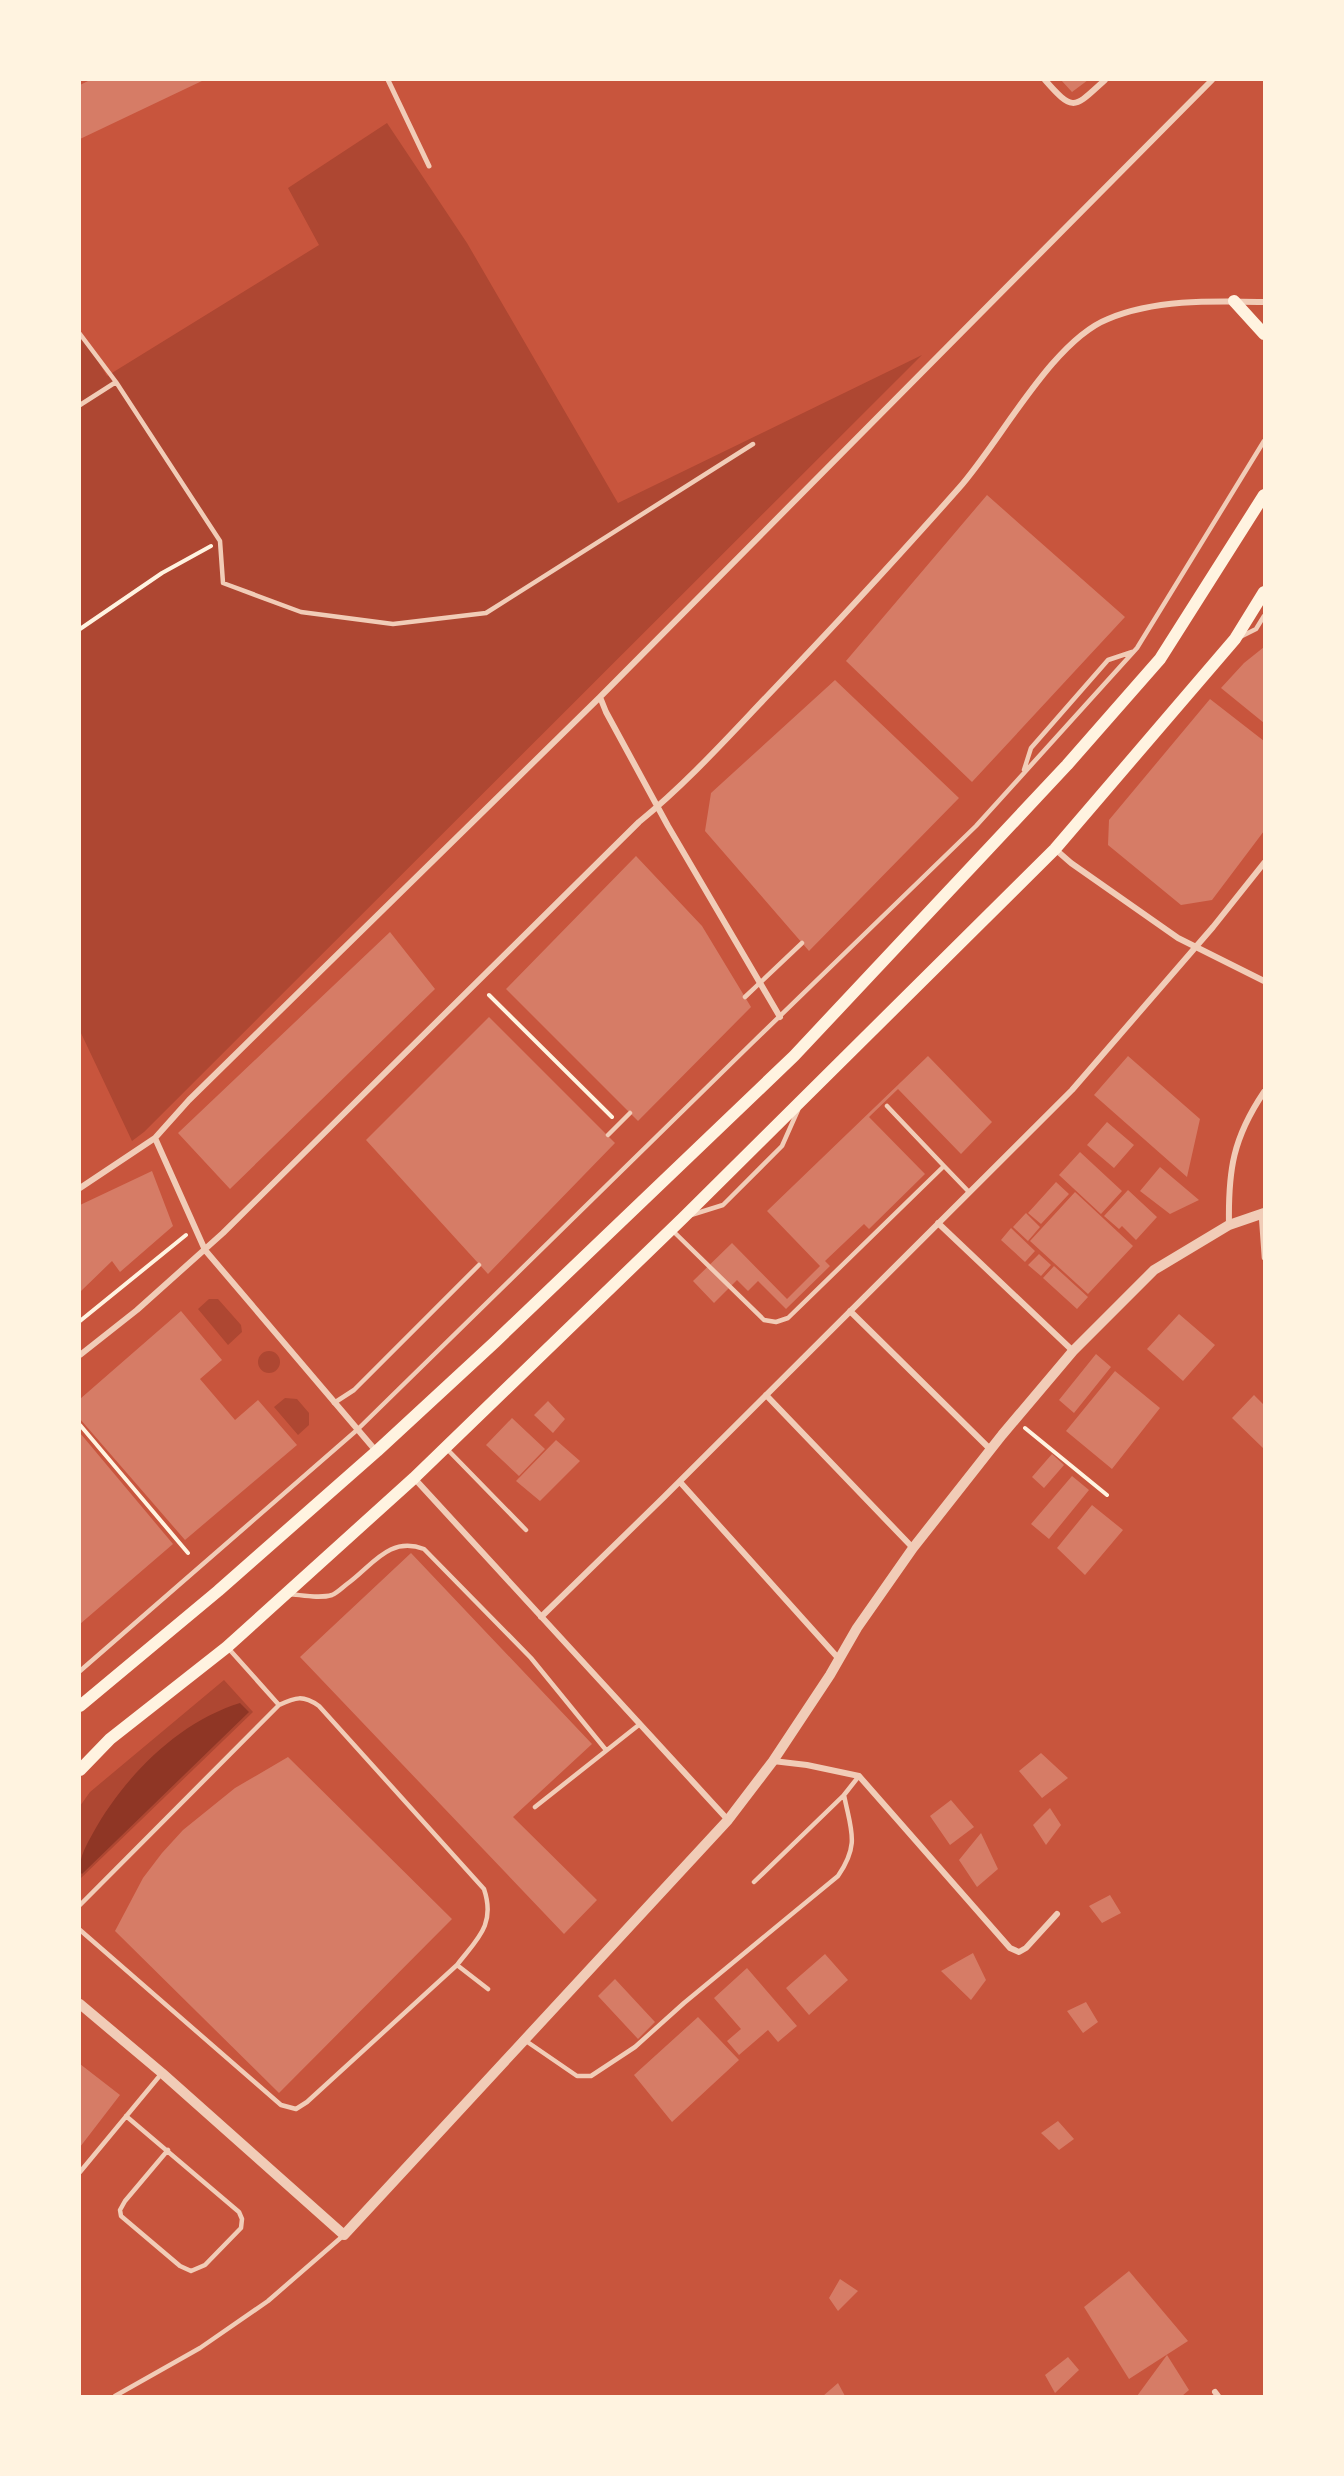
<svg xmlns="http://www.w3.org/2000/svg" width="1344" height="2476" viewBox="0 0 1344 2476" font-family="Poppins,sans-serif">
  <rect width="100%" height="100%" fill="#c8553d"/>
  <path fill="#ae4732" d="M387,123L467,243L618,503L922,355L144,1132L132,1141L80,1031V331L107,376L319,245L288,188Z
    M209,1299H218L241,1325L242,1332L228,1345L198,1309Z
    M258 1362a11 11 0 1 1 22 0a11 11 0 1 1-22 0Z
    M285,1398L297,1399L309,1413V1425L298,1435L274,1407Z
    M224,1680L253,1712L81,1878L80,1877V1806L90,1792Z"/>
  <path fill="#8f3625" d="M240,1703L249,1712L82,1874L80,1872C79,1857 86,1846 93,1833C124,1777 178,1722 240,1703Z"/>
  <path fill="#d67c66" d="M90,80H204L80,139V85Z
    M1061,80H1088L1072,92Z
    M987,495L1125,617L972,782L846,661Z
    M1264,647V723L1221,688L1244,663Z
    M835,680L959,798L809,951L705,831L711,793Z
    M1210,699L1264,741V831L1212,900L1181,905L1108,845L1109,820Z
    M636,856L702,926L751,1007L638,1121L506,989Z
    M390,932L435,989L230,1189L178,1133Z
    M489,1017L615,1143L488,1274L366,1140Z
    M928,1056L992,1122L961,1154L898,1089L869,1117L925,1174L869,1229L864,1224L825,1261L830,1266L786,1309L758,1281L748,1291L737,1280L714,1303L693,1281L732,1243L787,1299L820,1266L767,1211Z
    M1128,1056L1200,1119L1187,1177L1094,1095Z
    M1107,1122L1134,1145L1114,1168L1087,1145Z
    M1080,1152L1122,1191L1101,1214L1059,1175Z
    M1160,1167L1199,1200L1170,1214L1140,1191Z
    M152,1171L173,1226L120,1272L112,1261L80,1292V1205Z
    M1056,1182L1069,1194L1041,1224L1028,1213Z
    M1128,1190L1157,1217L1136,1240L1122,1226L1119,1229L1104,1216Z
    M1075,1192L1133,1246L1088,1294L1030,1241Z
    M1026,1213L1040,1227L1028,1241L1013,1227Z
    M1011,1228L1035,1251L1025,1262L1001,1240Z
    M1039,1254L1051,1265L1041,1276L1028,1265Z
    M1054,1266L1088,1297L1077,1309L1043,1278Z
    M181,1311L222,1360L200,1379L235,1420L258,1400L297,1445L185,1540L80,1419V1399Z
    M1179,1314L1215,1345L1183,1381L1147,1349Z
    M1096,1354L1111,1367L1074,1413L1059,1400Z
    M1115,1371L1160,1408L1112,1469L1066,1431Z
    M1254,1395L1264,1405V1449L1232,1418Z
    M548,1401L565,1419L553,1433L534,1415Z
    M512,1418L545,1449L519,1476L486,1445Z
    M80,1433L173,1544L80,1624Z
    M556,1440L580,1461L540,1501L516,1481Z
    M1052,1454L1064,1465L1044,1488L1032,1477Z
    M1072,1476L1089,1490L1049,1539L1031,1524Z
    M1092,1505L1123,1530L1085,1575L1057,1548Z
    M411,1553L592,1744L513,1817L597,1900L564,1934L300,1657Z
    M1041,1753L1068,1778L1042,1798L1019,1771Z
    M288,1757L452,1919L279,2093L115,1931L143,1878L162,1853L183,1830L235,1788Z
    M951,1800L974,1827L950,1845L930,1816Z
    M1050,1808L1061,1825L1046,1845L1033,1825Z
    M981,1833L998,1869L977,1887L959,1860Z
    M1110,1895L1121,1913L1102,1923L1089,1906Z
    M973,1953L986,1980L971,2000L941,1971Z
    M825,1954L848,1980L809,2015L786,1988Z
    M747,1968L797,2026L778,2042L768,2030L739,2055L727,2041L741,2029L714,1998Z
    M615,1979L655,2022L638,2039L598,1996Z
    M1086,2002L1098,2022L1083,2033L1067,2011Z
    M698,2017L739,2060L672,2122L634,2075Z
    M80,2064L120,2095L80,2147Z
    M1058,2121L1074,2139L1059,2150L1041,2133Z
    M1129,2271L1188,2341L1129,2379L1084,2307Z
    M840,2279L858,2291L838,2311L829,2298Z
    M1167,2355L1189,2390L1182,2396H1137Z
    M1068,2357L1079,2370L1055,2393L1045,2375Z
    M838,2383L845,2396H823Z"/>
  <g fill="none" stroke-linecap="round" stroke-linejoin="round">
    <path stroke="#fff3e0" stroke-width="4" d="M80,629L162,573L211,546
      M489,995L612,1117
      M80,1321L186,1235
      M80,1425L188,1553
      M1025,1428L1107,1495"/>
    <path stroke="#f1ccb7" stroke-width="4.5" d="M80,334L116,382L220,541L223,583L301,612L393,624L486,613L753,444
      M80,405L116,382
      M1240,637L1256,629L1264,616
      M1024,770L1031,748L1108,660L1132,652
      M745,997L802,943
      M608,1135L630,1113
      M944,1166L969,1192
      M691,1215L723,1205L782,1146L798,1110
      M1261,1216L1264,1258
      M673,1231L764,1320L776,1322L788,1318L944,1166L887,1106
      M334,1403L354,1390L479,1265
      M446,1448L526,1530
      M289,1594C302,1595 319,1599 332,1595C337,1593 343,1587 347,1584C373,1565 389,1536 424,1549L531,1658L606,1750
      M229,1649L279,1705C296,1697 303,1695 319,1706L484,1889C496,1925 477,1939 457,1965
      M80,1671L357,1430L749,1046L976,826L1137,648L1264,441
      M535,1807L640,1724
      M754,1882L844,1795L859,1776
      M80,1905L279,1705
      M80,1930L281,2105L296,2109L307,2102L457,1965L488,1989
      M526,2041L577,2076H591L635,2047L684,2003L838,1876C860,1844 851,1831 844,1795
      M126,2116L239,2212L242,2219L241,2228L205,2265L191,2271L180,2266L121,2216L120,2210L125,2201L168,2150
      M80,2172L162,2073
      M115,2396L200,2348L268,2301L344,2235"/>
    <path stroke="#f1ccb7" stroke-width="5" d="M388,80L429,166"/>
    <path stroke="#f1ccb7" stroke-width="6" d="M1045,80C1074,113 1074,108 1105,80
      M600,697L606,712L668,826L780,1017
      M1055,849L1071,863L1178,938L1264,981
      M155,1138L205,1250L376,1451
      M80,1188L155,1138L189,1100L600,697L1212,80
      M938,1223L1073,1351
      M1229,1225C1228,1170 1233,1138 1264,1092
      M850,1311L991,1450
      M80,1355L137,1310L223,1233L639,822C688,782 729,736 772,691C835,625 898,557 959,488C1000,442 1052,341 1108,319C1156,299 1213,301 1264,302
      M766,1395L913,1548
      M414,1478L728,1820
      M680,1482L839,1659
      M541,1617L664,1497L1072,1090L1213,927L1264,863
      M773,1761L807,1765L859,1776L1010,1948L1019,1952L1026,1948L1057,1914
      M1215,2392L1218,2396"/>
    <path stroke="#f1ccb7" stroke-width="10" d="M80,2004L162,2073L344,2235L728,1820L773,1761L830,1675L857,1628L913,1548L1002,1435L1073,1351L1154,1270L1229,1225L1264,1213"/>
    <path stroke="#fff3e0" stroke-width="12" d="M1234,301L1264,334
      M80,1706L218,1591L377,1451L495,1342L794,1056L1067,765L1160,659L1264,495
      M80,1770L110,1739L227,1647L414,1478L683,1218L1055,849L1235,639L1264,592"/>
  </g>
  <rect width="1344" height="2476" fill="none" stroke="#fff3e0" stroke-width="162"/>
</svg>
